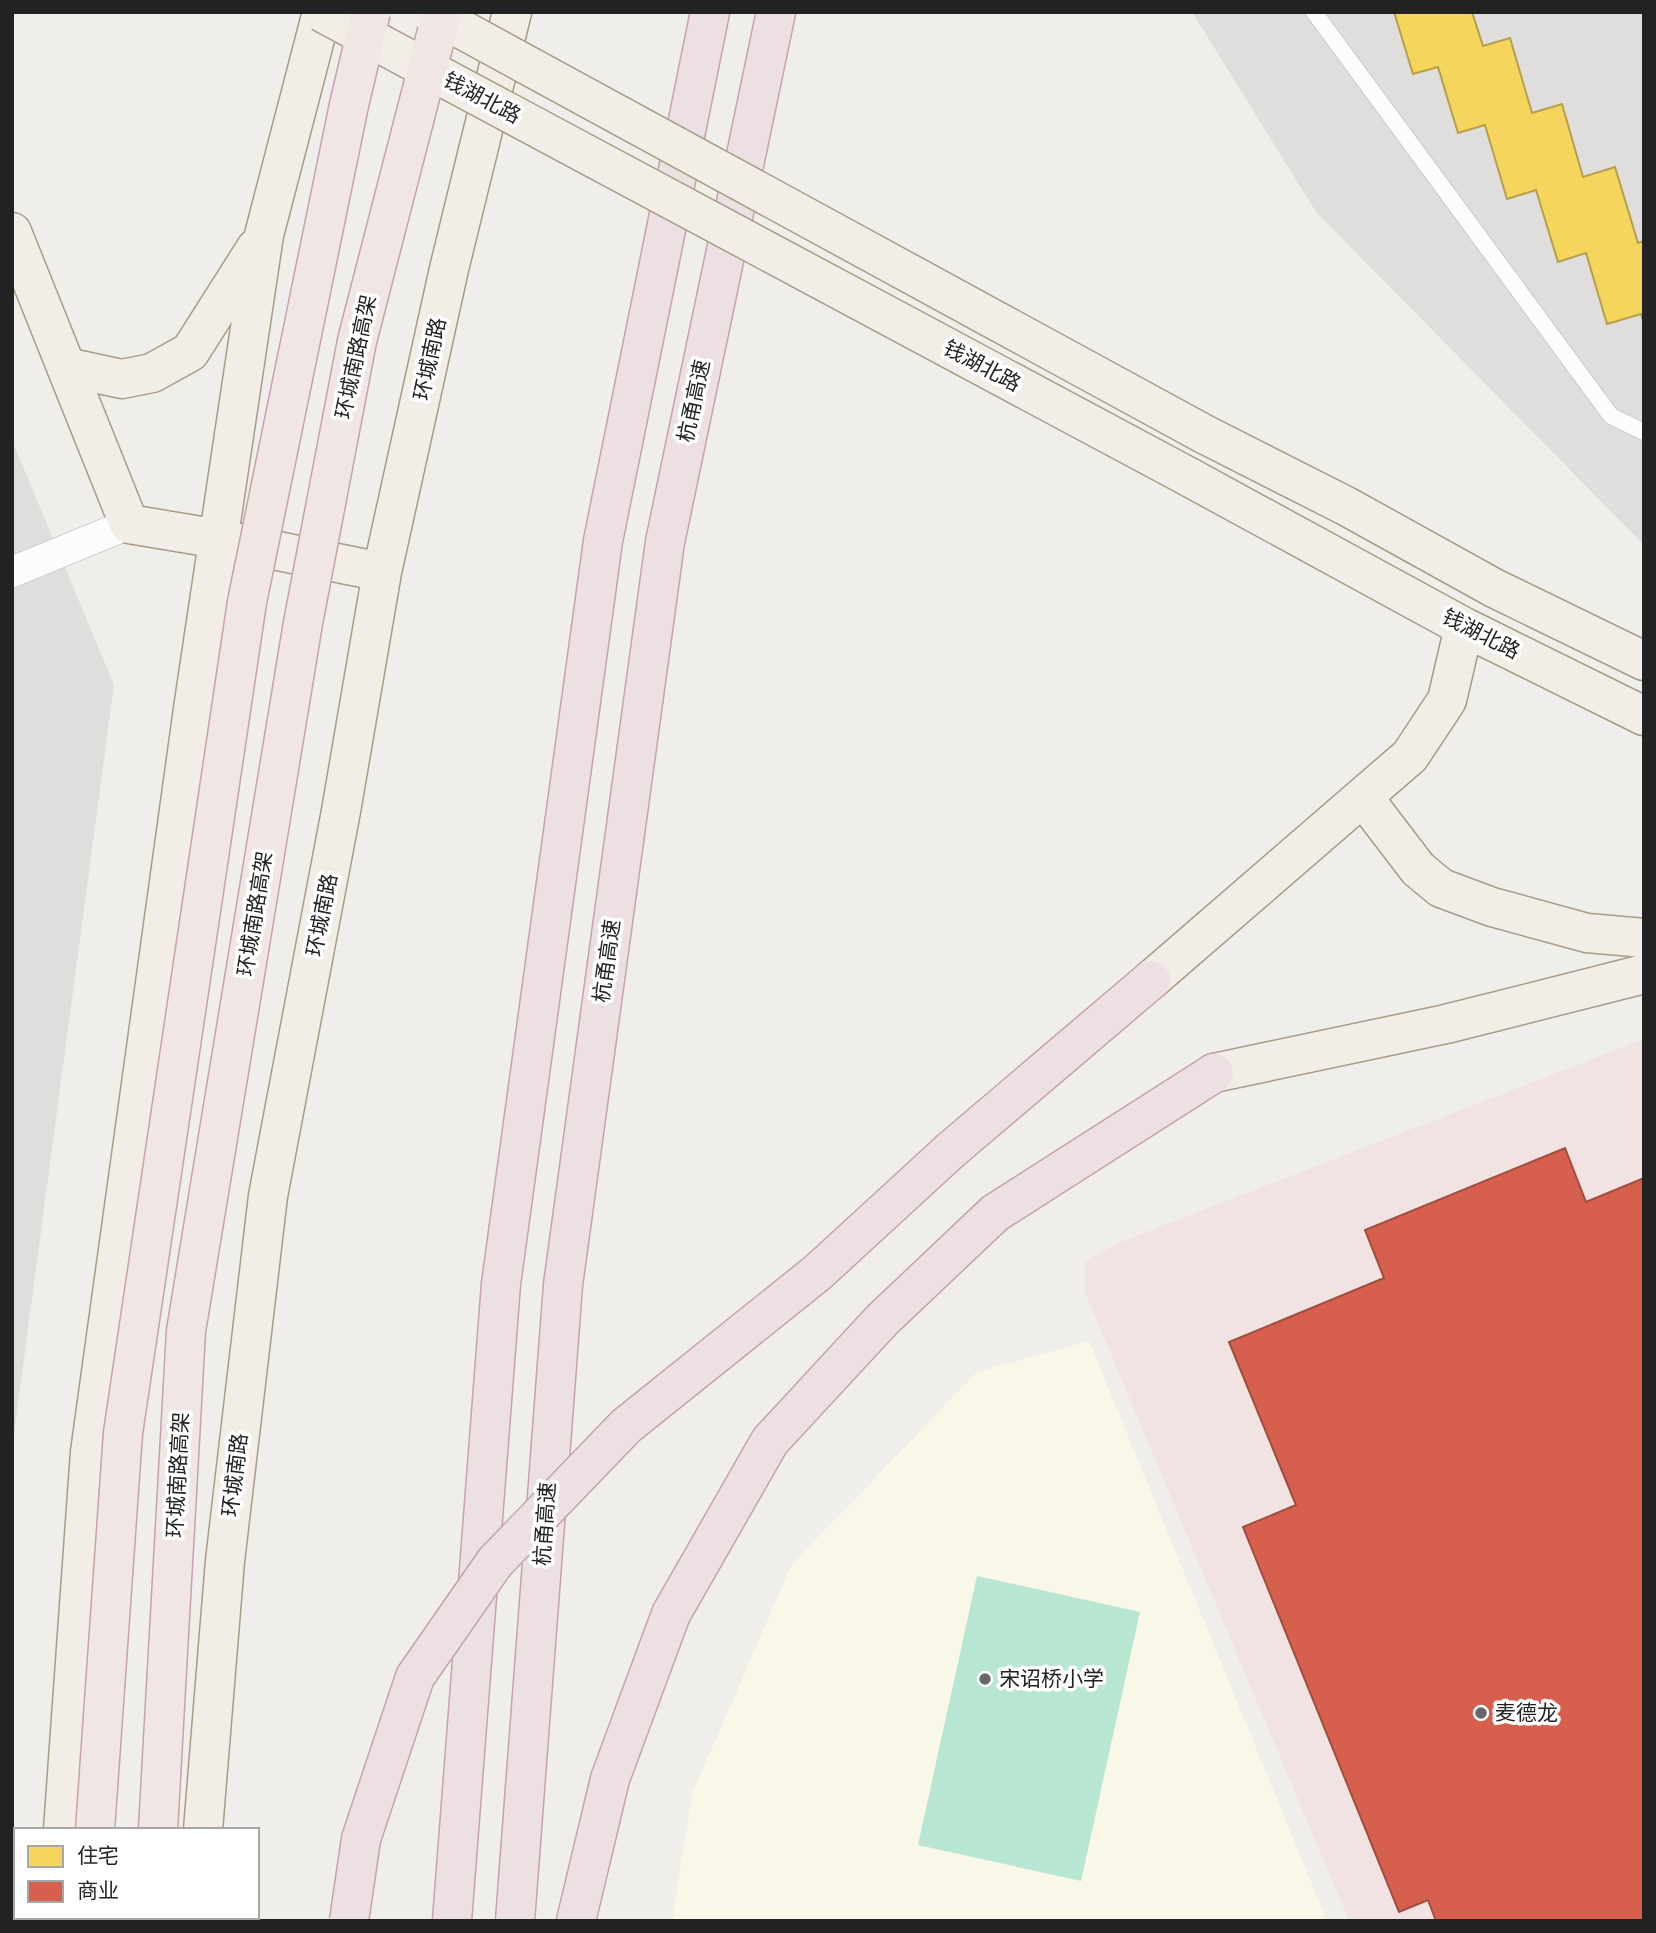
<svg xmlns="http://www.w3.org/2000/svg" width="1656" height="1933" viewBox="0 0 1656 1933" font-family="'DM Sans','Noto Sans SC',sans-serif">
  <rect width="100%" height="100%" fill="#f0eeeb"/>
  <path fill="#dfdedc" d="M1192,12H1644V545L1316,212Z
    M12,440L114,685L12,1449Z"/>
  <path fill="#f1e3e1" d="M1644,1039V1921H1349L1086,1295L1085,1262L1118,1243Z"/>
  <path fill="#f8f7e8" d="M1089,1341L1327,1921H672L692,1794L792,1564L977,1372Z"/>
  <path fill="#b7e6d2" d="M977,1576L1140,1612L1081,1881L918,1845Z"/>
  <path fill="#f6d55c" stroke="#b69f4b" stroke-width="2" d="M1394,12H1472L1483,46L1510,38L1532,113L1562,104L1583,177L1615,167L1638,243L1644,241V324L1641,314L1607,324L1586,253L1558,262L1536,190L1507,199L1485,125L1458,133L1438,67L1413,74Z"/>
  <path fill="#d6604d" stroke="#a04d40" stroke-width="2" d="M1565,1148L1586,1202L1644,1178V1921H1436L1428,1900L1399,1912L1243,1527L1296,1505L1229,1342L1384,1278L1365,1230Z"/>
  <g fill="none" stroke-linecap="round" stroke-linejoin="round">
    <g stroke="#c9c8c7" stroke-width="18">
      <path id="service" d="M1314,12L1611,416L1644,432"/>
    </g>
    <g stroke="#c9c8c7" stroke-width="32">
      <path id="minor" d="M12,572L129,524"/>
    </g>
    <g stroke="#a79c86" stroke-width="41">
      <path id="primary" d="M12,232L129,524L219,539L382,572
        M66,367L122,379L152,373L190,352L256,248
        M1204,434L1346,506L1494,588L1644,661
        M1189,477L1464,627L1644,716
        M1363,797L1418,869L1441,888L1492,907L1587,933L1644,938
        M1151,980L1410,756L1447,700L1464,627
        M1214,1073L1446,1024L1644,974
        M63,1830L90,1452L194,702L264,235L322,12
        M203,1830L225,1561L268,1196L341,811L382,572L449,269L512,12
        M57,1921V1917
        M196,1921L197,1917"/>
    </g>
    <g stroke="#c5a2ac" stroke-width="41">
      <path id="trunk" d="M88,1921L89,1917
        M153,1921V1917"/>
    </g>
    <g stroke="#c5a2ac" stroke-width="41">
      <path id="motorway" d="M951,1150L1151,980
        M452,1921L501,1284L603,541L710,12
        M515,1921L563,1285L665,542L776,12
        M576,1921L610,1779L671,1614L770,1441L882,1320L995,1213L1214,1073"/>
    </g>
    <use href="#service" stroke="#fdfcfc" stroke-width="16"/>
    <use href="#minor" stroke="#fdfcfc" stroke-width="30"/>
    <use href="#primary" stroke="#f3ede7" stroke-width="38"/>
    <use href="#trunk" stroke="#f0e6e4" stroke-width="38"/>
    <use href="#motorway" stroke="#ece0e2" stroke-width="38"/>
    <g stroke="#a79c86" stroke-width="41" stroke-linecap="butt">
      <path id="primary-bridge" d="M321,12L1189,477
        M430,12L1204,434"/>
    </g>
    <g stroke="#c5a2ac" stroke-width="41" stroke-linecap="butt">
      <path id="trunk-bridge" d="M95,1830L123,1433L247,602L349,105L371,12
        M158,1830L186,1331L303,623L357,341L442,12"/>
    </g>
    <g stroke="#c5a2ac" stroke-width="41" stroke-linecap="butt">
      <path id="motorway-bridge" d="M349,1921L361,1839L415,1677L495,1562L626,1426L817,1273L951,1150"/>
    </g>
    <use href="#primary-bridge" stroke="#f3ede7" stroke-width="38"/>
    <use href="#trunk-bridge" stroke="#f0e6e4" stroke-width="38"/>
    <use href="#motorway-bridge" stroke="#ece0e2" stroke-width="38"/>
  </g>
  <g fill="#6a6968" stroke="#fff" stroke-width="2.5">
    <circle cx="985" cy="1679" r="7"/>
    <circle cx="1481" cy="1713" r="7"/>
  </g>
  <g text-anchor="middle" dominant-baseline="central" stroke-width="7" stroke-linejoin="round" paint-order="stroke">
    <g font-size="21" fill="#222" stroke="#fff">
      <text transform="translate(482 98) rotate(28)">钱湖北路</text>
      <text transform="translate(356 357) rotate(-78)">环城南路高架</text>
      <text transform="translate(430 359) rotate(-78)">环城南路</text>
      <text transform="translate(982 366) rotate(28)">钱湖北路</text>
      <text transform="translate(694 401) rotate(-78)">杭甬高速</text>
      <text transform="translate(1481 634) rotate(27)">钱湖北路</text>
      <text transform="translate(255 914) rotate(-81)">环城南路高架</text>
      <text transform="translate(322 915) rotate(-79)">环城南路</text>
      <text transform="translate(607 961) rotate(-82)">杭甬高速</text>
      <text transform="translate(178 1475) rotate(-87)">环城南路高架</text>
      <text transform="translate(235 1475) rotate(-83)">环城南路</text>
      <text transform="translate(545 1524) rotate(-86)">杭甬高速</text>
    </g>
    <g font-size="21" fill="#222" stroke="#fff" text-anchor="start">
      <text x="999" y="1679">宋诏桥小学</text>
      <text x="1495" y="1713">麦德龙</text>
    </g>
  </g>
  <rect width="1656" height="1933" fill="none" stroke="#222222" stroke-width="28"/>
  <rect x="14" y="1828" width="245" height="91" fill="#ffffff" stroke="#a7a7a7" stroke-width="2"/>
  <rect x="28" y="1846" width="35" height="21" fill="#f6d55c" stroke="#a7a7a7" stroke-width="2"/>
  <text x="77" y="1863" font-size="21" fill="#222222">住宅</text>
  <rect x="28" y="1881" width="35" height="21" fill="#d6604d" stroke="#a7a7a7" stroke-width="2"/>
  <text x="77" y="1898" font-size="21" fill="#222222">商业</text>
</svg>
